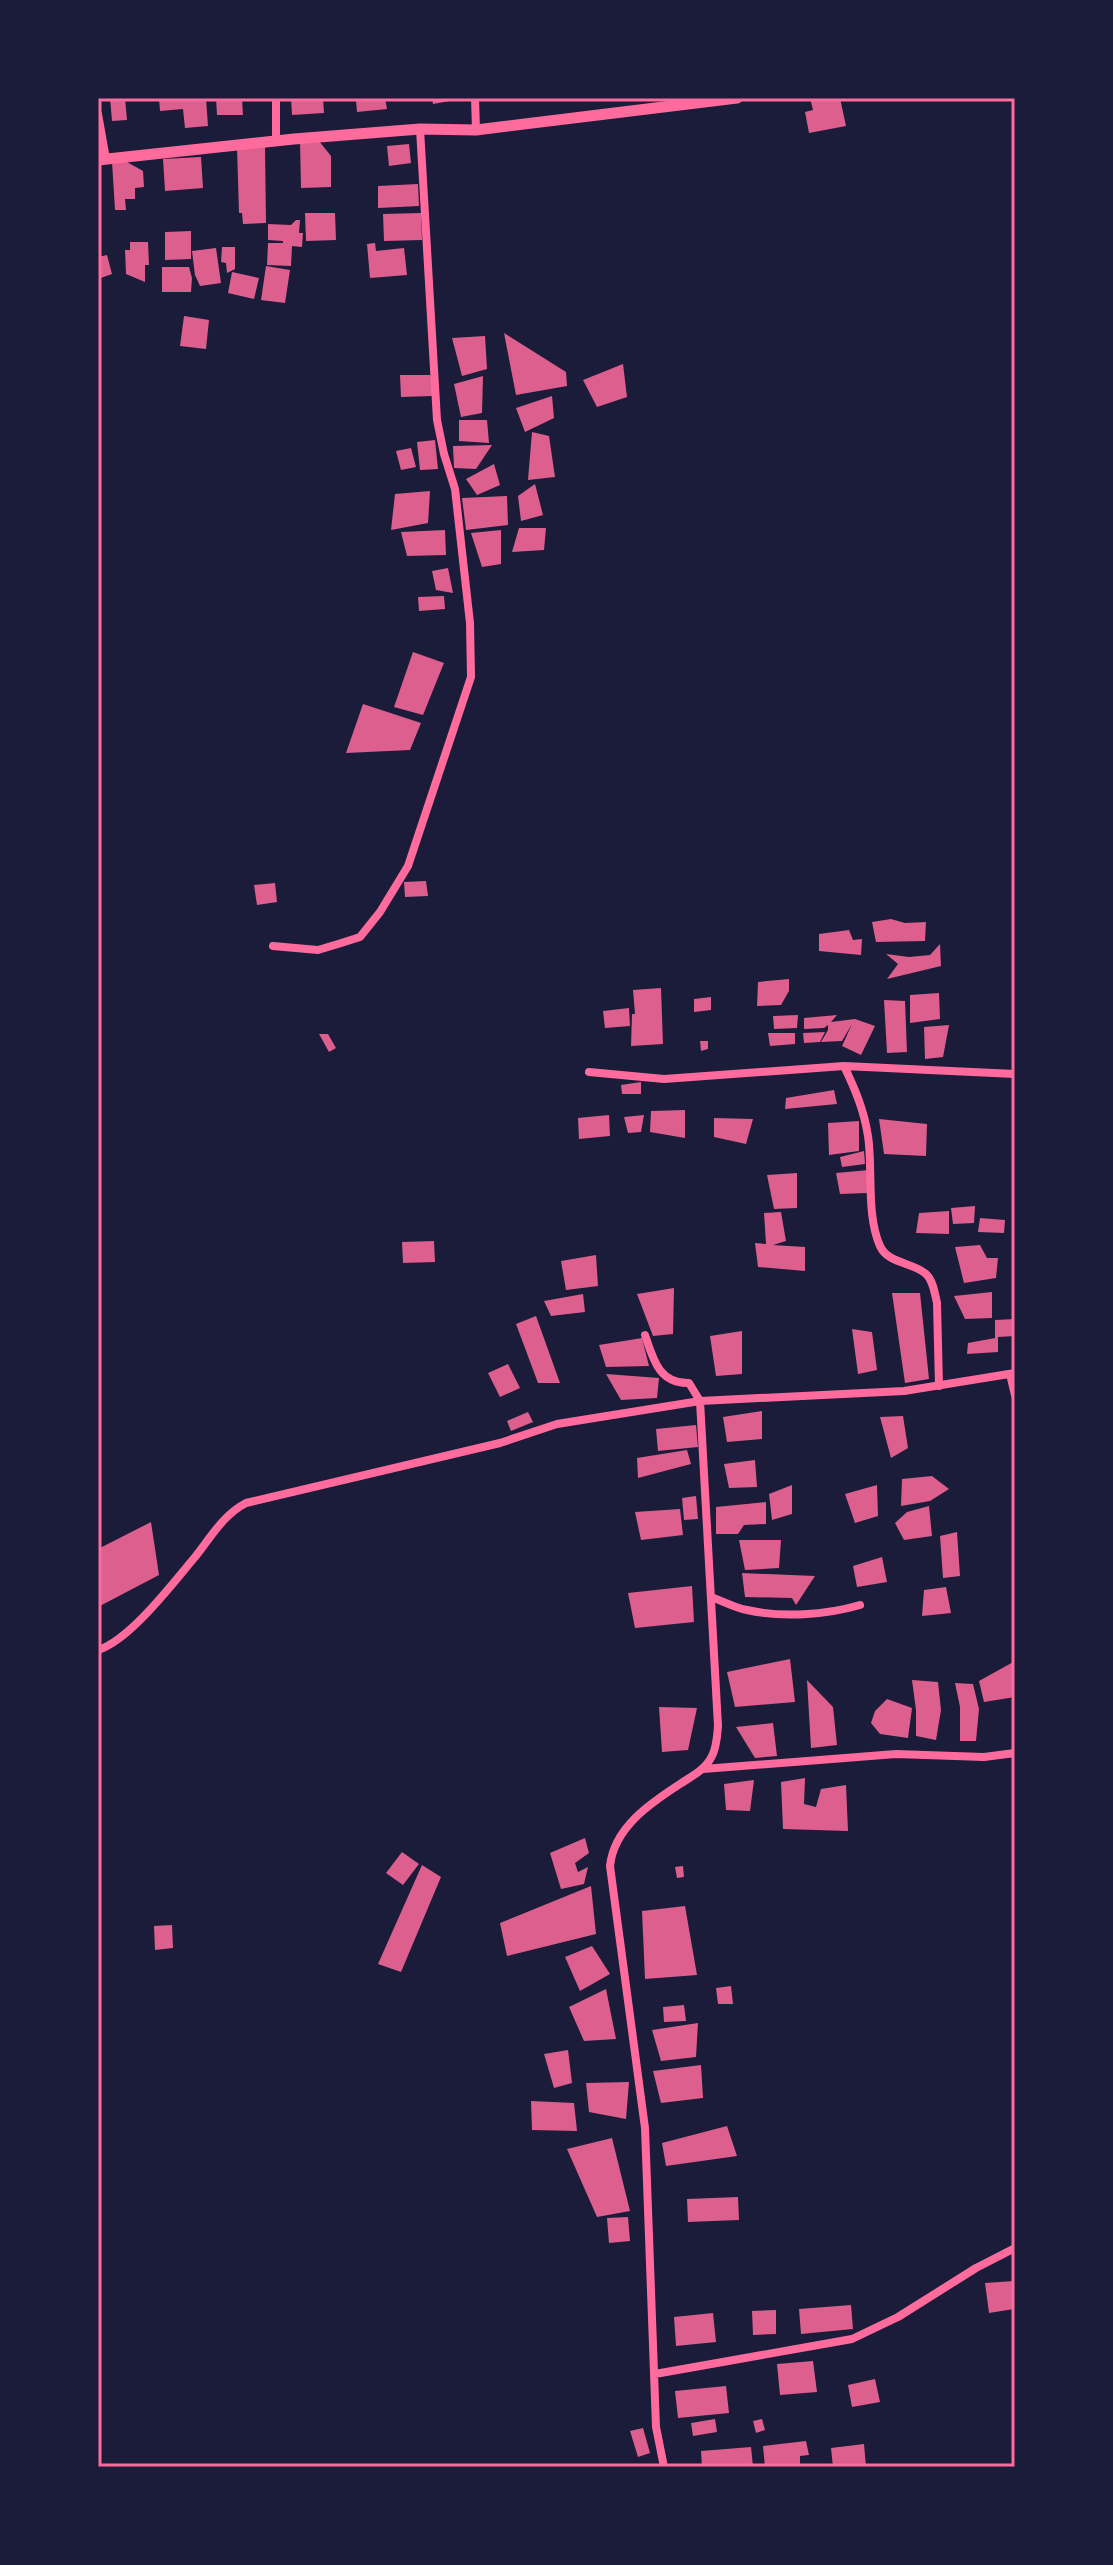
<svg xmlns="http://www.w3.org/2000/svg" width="1113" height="2565" viewBox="0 0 1113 2565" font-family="'Times New Roman',serif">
  <rect width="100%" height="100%" fill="#1b1b3a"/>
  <path fill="#dd5f8e" d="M110,98H125L127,120L112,121Z
    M159,98H206L208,126L185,128L183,109L160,111Z
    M216,98H242L243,115H217Z
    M291,98H323L324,113L292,115Z
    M385,98L387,109L357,112L356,100Z
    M432,98H450V101L433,104Z
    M810,98H840L846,126L809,133L805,112L813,110Z
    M300,141H319L331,156V187L301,188Z
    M409,144L411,163L389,166L387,146Z
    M237,147H265L266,223L243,224L242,213H239Z
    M201,157L203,188L165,191L163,159Z
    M112,162H127L143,171L144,187L135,188V199H125L126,210H115Z
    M98,173H101V198H98Z
    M418,184L419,206L378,208V186Z
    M305,213H335L336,240L306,241Z
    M421,213L422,240L384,241L383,214Z
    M296,220H300L299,233H303L302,247L292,246L291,266L267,265L268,243H283V241L268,240V224L291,225Z
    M191,231V259L165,260V232Z
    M130,242H148L149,265H145V282L126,274L125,250H130Z
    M375,243L376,251L404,248L407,275L370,278L367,244Z
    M222,247H235V269L227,273L226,263L221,262Z
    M216,248L221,283L200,286L195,275L192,251Z
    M107,255L112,274L98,279V257Z
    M266,266L290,270L285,303L261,300Z
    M162,267H189L192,278L191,292H162Z
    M232,272L259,278L254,299L228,293Z
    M184,316L209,320L206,349L180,346Z
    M504,333L566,372L567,386L516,395Z
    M485,336L487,369L462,376L452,338Z
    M623,364L627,397L597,407L583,380Z
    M400,375H432V396L401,397Z
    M483,376L482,413L461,417L454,384Z
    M552,396L554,418L525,432L516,408Z
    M459,420H487L489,443L459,441Z
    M532,432L549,436L555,477L528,480Z
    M435,440L438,469L420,470L417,442Z
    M492,445L476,469L454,468L453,446Z
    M411,448L416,467L401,470L396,451Z
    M494,464L500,485L477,495L466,479Z
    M535,484L543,515L521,521L518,496Z
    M430,491L428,523L391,530L395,494Z
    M507,496L508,525L466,530L462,498Z
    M519,528H546L544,550L512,552Z
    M445,530L446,555L407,556L401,532Z
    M501,530V564L482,567L471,533Z
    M448,568L453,593L436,590L432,571Z
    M444,596L445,609L419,611L418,597Z
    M413,652L444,663L423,715L394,707Z
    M363,704L421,723L410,750L346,753Z
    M426,881L428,896L405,897L404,882Z
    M275,883L277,902L257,905L254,885Z
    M891,919L905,923L926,922L925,941L876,942L872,922Z
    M849,930L853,940L862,939L861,955L819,951V934Z
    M940,944L941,966L887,979L898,964L886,954L909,957L930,955Z
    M789,979V991L781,1005L757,1006L758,982Z
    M661,988L663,1044L631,1046L632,1014H635L633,990Z
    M939,993L940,1019L910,1023V995Z
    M711,997V1010L694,1012V999Z
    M884,1000L905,1001L907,1052L887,1053Z
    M629,1008L630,1026L605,1028L603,1011Z
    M798,1015L797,1028L774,1029L773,1016Z
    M837,1015L831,1022L855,1019L875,1026L861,1055L842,1046L852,1024L842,1041L821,1042L828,1030V1025L824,1028L804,1029V1018Z
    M949,1025L943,1057L925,1059L924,1027Z
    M825,1032L820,1042L804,1043L803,1033Z
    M768,1033H795V1044L770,1046Z
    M319,1034H328L336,1048L329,1052Z
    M700,1041H708V1049L701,1051Z
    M641,1082V1094H622L621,1085Z
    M834,1090L837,1104L785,1109L786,1098Z
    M685,1110V1138L650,1132L651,1111Z
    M609,1115L610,1136L579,1139L578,1118Z
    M644,1115L641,1132L628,1133L624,1117Z
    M714,1118L753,1119L746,1144L714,1137Z
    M879,1119L927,1124L926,1156L884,1154Z
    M859,1121V1151L829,1155L828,1123Z
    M864,1151L865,1164L842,1167L840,1157Z
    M869,1170L867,1193L840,1194L836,1173Z
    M797,1173V1208L774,1209L767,1175Z
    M975,1206L974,1223L953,1224L951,1208Z
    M949,1211V1234L916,1233L919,1213Z
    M781,1212L786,1241L773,1245L805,1247V1271L758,1267L755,1243L766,1244L764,1213Z
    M980,1218L1005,1220L1004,1233L978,1232Z
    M434,1241L435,1262L403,1263L402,1242Z
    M980,1245L987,1258H998L996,1278L964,1283L955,1247Z
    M596,1255L598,1286L566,1290L561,1261Z
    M674,1288L673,1334L653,1336L637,1294Z
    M992,1292V1318L965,1319L954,1296Z
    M892,1293H920L929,1379L905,1383Z
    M583,1294L585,1312L551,1316L544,1301Z
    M536,1316L560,1383H538L516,1324Z
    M1015,1319V1336L998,1337V1352L967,1354L968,1343L995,1338V1320Z
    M852,1329L872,1332L877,1370L858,1374Z
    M742,1331V1374L716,1376L710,1336Z
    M642,1338L649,1366L606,1367L599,1345Z
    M508,1364L520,1388L500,1397L488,1373Z
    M606,1374L659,1378L657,1398L621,1400Z
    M762,1411V1439L727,1442L723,1417Z
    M528,1412L533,1422L511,1431L507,1421Z
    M903,1416L908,1448L891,1458L880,1417Z
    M696,1425L698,1447L658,1451L656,1429Z
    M687,1450L691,1464L638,1478L637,1458Z
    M755,1460L757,1487L729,1488L724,1464Z
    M932,1476L949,1489L930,1501L901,1506L902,1479Z
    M792,1485V1514L772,1520L769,1494Z
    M877,1485L878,1516L855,1523L845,1494Z
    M696,1496L698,1519L684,1520L682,1498Z
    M766,1502V1524L744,1525L738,1534H716V1507Z
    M929,1506L932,1536L904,1540L895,1523L907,1512Z
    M680,1509L683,1535L641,1540L635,1512Z
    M151,1522L159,1575L98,1607V1549Z
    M957,1532L960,1576L943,1578L940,1536Z
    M739,1540H781L779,1568L745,1570Z
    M882,1557L887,1582L857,1587L853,1566Z
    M742,1573L815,1576L796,1605L792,1598L745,1597Z
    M692,1586L694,1622L635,1628L628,1593Z
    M946,1587L951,1613L922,1616L924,1590Z
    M790,1659L795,1702L735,1707L727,1672Z
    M1015,1661V1697L984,1702L979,1681Z
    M807,1680L833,1707L837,1745L811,1748Z
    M912,1680L938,1682L941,1710L936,1740L916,1736V1710Z
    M955,1683L973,1684L979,1709L976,1741H960V1707Z
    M887,1699L912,1708L908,1738L880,1734L871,1723L875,1711Z
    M659,1707L697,1708L688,1750L662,1752Z
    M773,1723L777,1756L755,1758L736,1727Z
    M805,1778L804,1804L816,1807L821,1789L846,1785L848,1831L783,1829L781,1782Z
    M754,1780L750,1811L726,1810L724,1784Z
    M585,1838L589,1853L575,1863L578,1872L588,1867L584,1884L561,1889L550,1853Z
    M402,1852L419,1864L403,1885L386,1873Z
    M422,1865L441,1877L401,1972L378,1964Z
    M683,1866L684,1877L677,1878L675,1867Z
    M591,1886L596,1934L507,1956L500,1923Z
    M685,1906L697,1975L645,1979L642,1911Z
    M172,1925L173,1948L155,1950L154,1926Z
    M592,1946L610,1974L580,1991L565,1957Z
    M731,1986L733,2004H718L716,1988Z
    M606,1989L616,2039L584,2041L569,2007Z
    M684,2005L686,2021L664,2022L663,2007Z
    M698,2023L696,2057L661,2061L652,2030Z
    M568,2050L572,2083L554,2088L544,2054Z
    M701,2065L703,2098L661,2103L653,2071Z
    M629,2082L626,2119L589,2112L586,2083Z
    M531,2101L574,2103L577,2131L532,2130Z
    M727,2126L737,2156L666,2166L662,2143Z
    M612,2138L630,2211L597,2217L567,2149Z
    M738,2197L739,2220L688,2222L687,2199Z
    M628,2217L630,2241L609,2243L607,2218Z
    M1014,2281V2309L989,2313L985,2283Z
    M851,2305L853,2329L801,2334L799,2309Z
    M776,2310V2334L753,2335L752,2311Z
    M713,2313L716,2342L676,2346L674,2317Z
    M813,2361L817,2392L780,2395L777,2364Z
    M875,2379L880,2402L852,2407L848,2385Z
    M726,2386L729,2413L678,2418L675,2391Z
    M715,2419L717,2432L693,2436L691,2423Z
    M762,2419L765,2430L756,2433L753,2421Z
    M643,2428L650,2453L638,2457L630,2431Z
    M806,2441L809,2455L800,2456V2465L765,2467L763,2446Z
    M864,2444L866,2467H833L831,2448Z
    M751,2447L753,2467H702L701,2451Z"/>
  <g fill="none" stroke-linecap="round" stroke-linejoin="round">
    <path stroke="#ff6b9d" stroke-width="8" d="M276,98V142
      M475,98L476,130
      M98,114L106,159
      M273,946L318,950L338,944L360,937L380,912L408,866L471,677L470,623L455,489L444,454L437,420L420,129
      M844,1066L1015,1074
      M589,1072L664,1079L844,1066C855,1089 864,1110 868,1136C873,1169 866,1215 880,1246C888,1264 913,1262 926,1274C933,1280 935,1294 937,1303L939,1386
      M645,1335C653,1359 659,1384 689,1383L700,1401L718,1726C717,1736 717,1746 712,1756C705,1770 692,1776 680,1784C649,1804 614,1828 610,1866L645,2128L656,2427L664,2467
      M1010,1374L1015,1395
      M711,1597C723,1601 735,1608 747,1610C782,1618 826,1615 860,1605
      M98,1650C130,1640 173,1583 195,1557C211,1537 223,1515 246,1503L500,1443L557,1424L700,1401L904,1391L1015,1373
      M703,1769L896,1754L984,1757L1015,1753
      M655,2374L852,2339L898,2317L976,2268L1015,2248"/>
    <path stroke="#ff6b9d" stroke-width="11" d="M98,160L294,139L420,129L476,130L737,98"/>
  </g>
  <rect width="1113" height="2565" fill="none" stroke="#1b1b3a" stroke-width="200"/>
  <rect x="100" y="100" width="913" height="2365" fill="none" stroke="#ff6b9d" stroke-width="3"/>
</svg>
